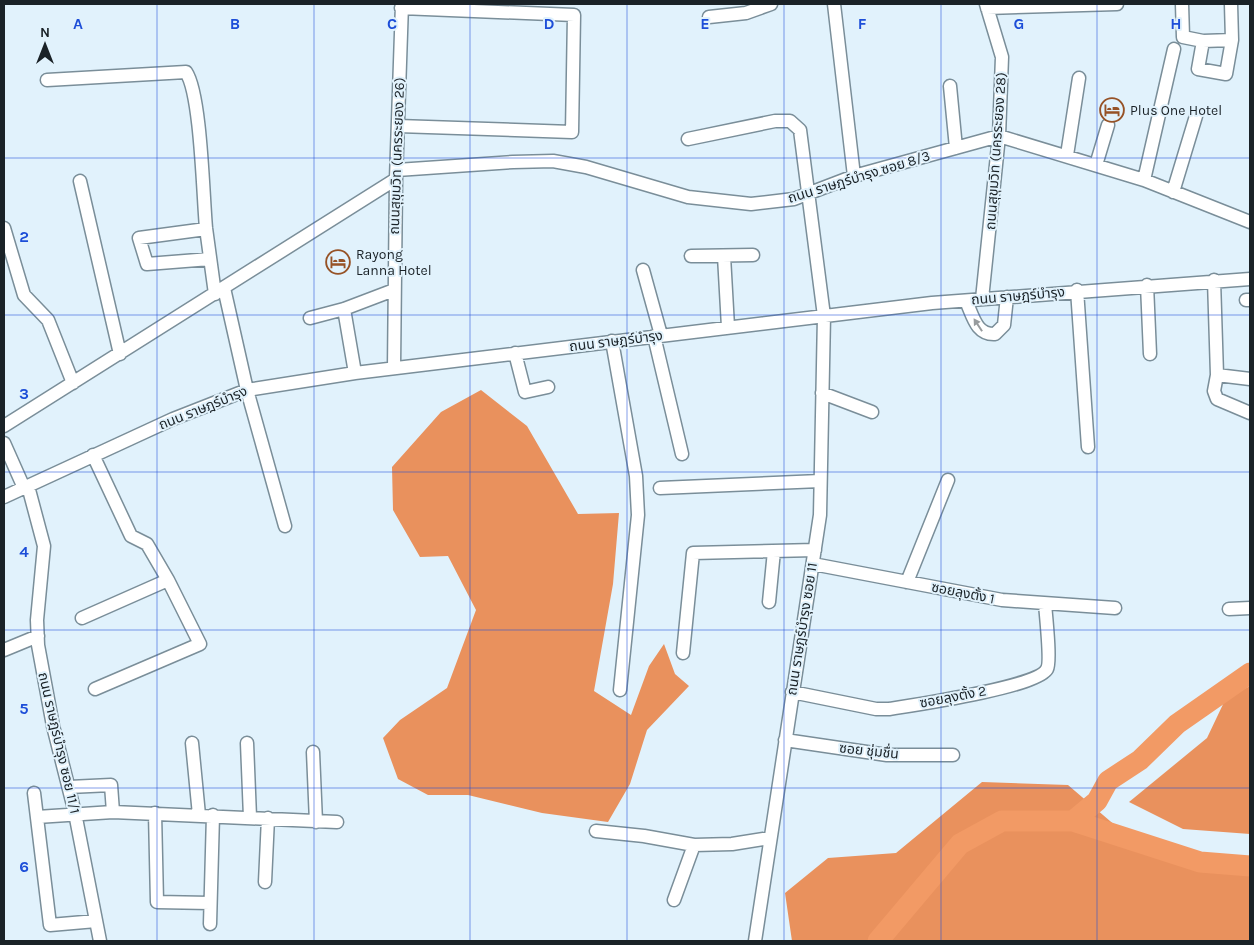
<svg xmlns="http://www.w3.org/2000/svg" width="1254" height="945" viewBox="0 0 1254 945" font-family="Karla,'Noto Sans Thai',sans-serif">
  <rect width="100%" height="100%" fill="#e1f2fc"/>
  <path fill="#e9915d" d="M481,390L527,426L578,514L619,513L613,584L594,691L631,715L649,666L664,644L675,674L689,686L647,730L630,784L608,822L542,813L468,795H428L398,779L383,738L400,720L447,688L476,610L448,556L420,557L393,510L392,467L441,412Z
    M1250,686V834L1183,829L1129,802L1207,738L1226,698Z
    M982,782L1068,785L1131,839L1166,858L1200,862L1250,856V941H792L785,893L828,858L896,853Z"/>
  <g fill="none" stroke-linecap="round" stroke-linejoin="round">
    <path stroke="#f29a65" stroke-width="21" d="M1073,821L1097,801L1108,781L1140,760L1177,724L1250,673
      M878,941L960,844L1002,821H1073L1200,862L1250,866"/>
    <g stroke="#7a8e99" stroke-width="15">
      <path id="minor" d="M834,4L854,176
        M1182,4L1183,37L1203,41L1232,40
        M987,8L1117,4
        M709,17L746,13L771,4
        M1203,41L1198,69L1226,74L1232,40L1231,4
        M47,80L186,72C201,94 203,196 206,228C209,250 212,272 215,294
        M950,86L956,148
        M398,126L572,132L574,15L401,8
        M688,139L775,121H790L800,130L824,316L820,515L755,941
        M1067,155L1079,78
        M1096,165L1108,125
        M397,170L513,162L553,161L586,167L688,197L751,204L794,199L854,176L999,136L1144,180L1250,222
        M1144,180L1174,49
        M80,181L120,354
        M1173,192L1196,116
        M4,228L24,295L48,320L73,383
        M206,229L139,238L147,264L210,259
        M691,256L753,255
        M724,256L728,327
        M643,270L661,335
        M1214,280L1217,375L1250,379
        M1147,285L1150,354
        M224,288L247,390L285,526
        M1077,290L1088,447
        M982,299L999,136L1002,57L986,4
        M1246,300H1250
        M966,301C973,316 976,335 995,334L1004,325L1007,297
        M344,309L355,373
        M310,318L344,309L394,290
        M654,336L682,454
        M612,341L636,476L638,515L620,690
        M515,353L525,392L548,387
        M394,368L396,179L402,4
        M1217,375L1214,391L1217,399L1250,413
        M822,393L872,412
        M4,426L396,179
        M4,443L24,488
        M93,455L131,536L147,544L168,580L200,644L95,689
        M28,486L44,546L37,620L38,645L53,726L75,813L100,941
        M660,488L820,481
        M4,497L173,419L247,390L355,373L932,303L1250,279
        M813,564L1002,600L1115,608
        M907,582L948,480
        M769,602L774,551
        M1229,609L1250,608
        M82,618L168,580
        M4,650L38,636
        M683,653L693,553L815,550
        M792,692L876,709H889C914,705 1038,687 1047,669C1051,662 1046,616 1045,604
        M785,740L887,755H953
        M192,743L199,815
        M247,743L250,817
        M313,752L316,822
        M69,787L111,785L113,812
        M34,793L50,925L96,921
        M155,813L157,902L210,903
        M37,817L113,812L337,822
        M596,831L644,836L694,845L732,844L770,838
        M265,882L268,818
        M674,900L694,845
        M210,924L213,815"/>
    </g>
    <use href="#minor" stroke="#fff" stroke-width="12"/>
  </g>
  <defs><path id="oneway-solid" d="M-6-.8H1V-3.2L6.5 0L1 3.2V.8H-6Z" transform="scale(1.25)"/></defs>
  <use fill="#989c9e" href="#oneway-solid" transform="translate(978 325) rotate(-123)"/>
  <path fill="none" stroke="#1d4ed8" stroke-width="1" stroke-opacity="0.55" d="M157,4V941M314,4V941M470,4V941M627,4V941M784,4V941M941,4V941M1097,4V941M4,158H1250M4,315H1250M4,472H1250M4,630H1250M4,788H1250"/>
  <defs>
    <g id="hotel-ring" transform="scale(1.25)"><circle r="9.5" fill="#e1f2fc" stroke="#965226" stroke-width="1.5"/><path d="M-6-4.5h1.5V1H6V5H4.5V3h-9V5H-6ZM-4 0a1.8 1.8 0 1 1 3.6 0ZM.5 0V-2.5h3Q6-2.5 6 0Z" fill="#965226"/></g>
  </defs>
  <g fill-rule="evenodd">
    <use href="#hotel-ring" x="1112" y="110"/>
    <use href="#hotel-ring" x="338" y="262"/>
  </g>
  <g text-anchor="middle" dominant-baseline="central" stroke-width="4" stroke-linejoin="round" paint-order="stroke">
    <g font-size="14" fill="#1a2227" stroke="#e1f2fc" text-anchor="start">
      <text x="1130" y="110">Plus One Hotel</text>
      <text x="356" y="254">Rayong<tspan x="356" dy="16">Lanna Hotel</tspan></text>
    </g>
    <g font-size="14" fill="#1a2227" stroke="#e1f2fc">
      <text transform="translate(996 151) rotate(-86)">ถนนสุขุมวิท (นครระยอง 28)</text>
      <text transform="translate(397 156) rotate(-88)">ถนนสุขุมวิท (นครระยอง 26)</text>
      <text transform="translate(859 177) rotate(-17)">ถนน ราษฎร์บำรุง ซอย 8/3</text>
      <text transform="translate(1018 296) rotate(-5)">ถนน ราษฎร์บำรุง</text>
      <text transform="translate(616 341) rotate(-7)">ถนน ราษฎร์บำรุง</text>
      <text transform="translate(203 408) rotate(-22)">ถนน ราษฎร์บำรุง</text>
      <text transform="translate(963 593) rotate(11)">ซอยลุงตั้ง 1</text>
      <text transform="translate(802 629) rotate(-81)">ถนน ราษฎร์บำรุง ซอย 11</text>
      <text transform="translate(953 697) rotate(-11)">ซอยลุงตั้ง 2</text>
      <text transform="translate(59 743) rotate(77)">ถนน ราษฎร์บำรุง ซอย 11/1</text>
      <text transform="translate(869 751) rotate(6)">ซอย ชุ่มชื่น</text>
    </g>
  </g>
  <g font-size="16" text-anchor="middle" font-weight="bold" fill="#1d4ed8" stroke="#e1f2fc" stroke-width="4" stroke-linejoin="round" paint-order="stroke">
    <text x="78" y="29">A</text>
    <text x="235" y="29">B</text>
    <text x="392" y="29">C</text>
    <text x="549" y="29">D</text>
    <text x="705" y="29">E</text>
    <text x="862" y="29">F</text>
    <text x="1019" y="29">G</text>
    <text x="1176" y="29">H</text>
    <text x="24" y="242">2</text>
    <text x="24" y="399">3</text>
    <text x="24" y="557">4</text>
    <text x="24" y="714">5</text>
    <text x="24" y="872">6</text>
  </g>
  <rect width="1254" height="945" fill="none" stroke="#1a2227" stroke-width="10"/>
  <g transform="translate(45 45)" stroke="#e1f2fc" stroke-width="4" paint-order="stroke">
  <path d="M0-4L9 19L0 12L-9 19Z" fill="#1a2227"/>
  <text y="-8" font-size="14" font-weight="bold" text-anchor="middle" fill="#1a2227">N</text>
  </g>
</svg>
